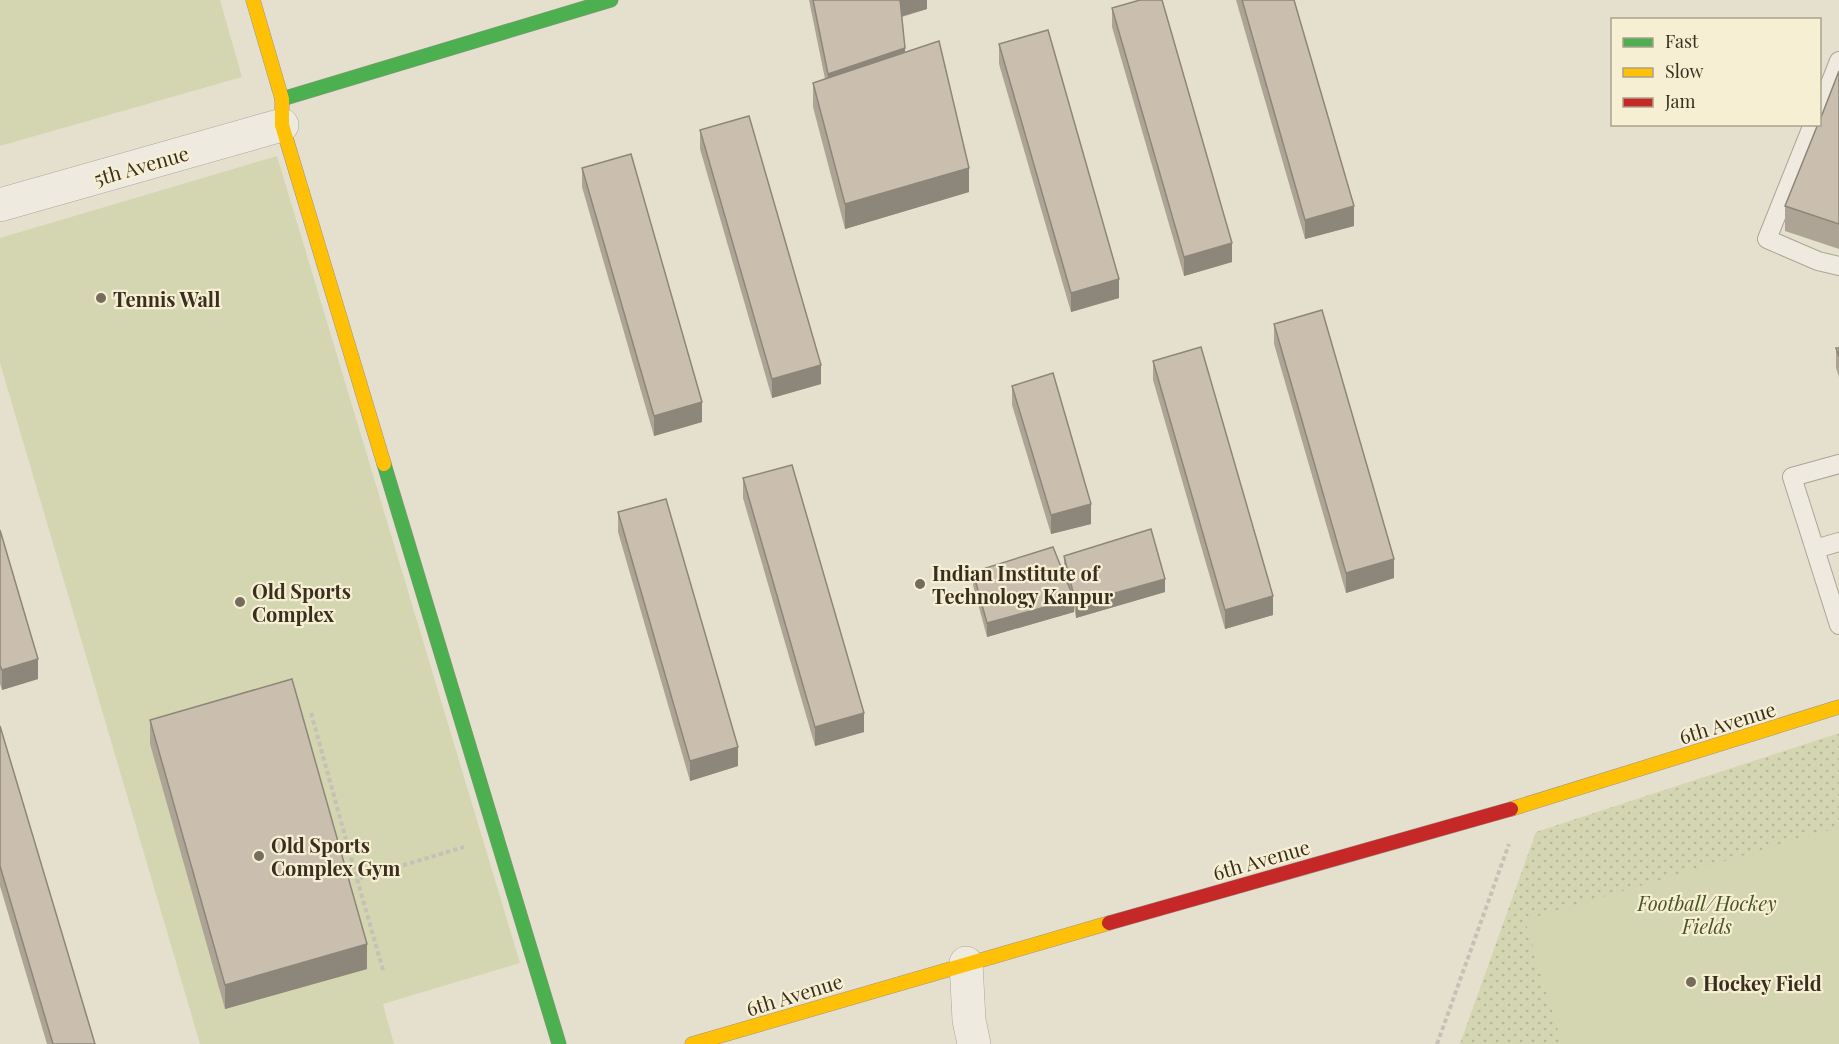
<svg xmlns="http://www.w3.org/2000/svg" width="1839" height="1044" viewBox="0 0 1839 1044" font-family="'Playfair Display',serif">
  <defs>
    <pattern id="green-dots" width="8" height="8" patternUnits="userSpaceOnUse" patternTransform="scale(1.5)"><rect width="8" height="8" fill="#d3d6b0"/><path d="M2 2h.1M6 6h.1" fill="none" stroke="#b6b897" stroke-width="1.8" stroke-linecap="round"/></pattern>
  </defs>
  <rect width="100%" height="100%" fill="#e5e0ce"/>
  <path fill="url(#green-dots)" d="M1839,733V1044H1460L1536,832Z"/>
  <path fill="#d3d6b0" d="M0,0H220L242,77L0,146Z
    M277,156L520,963L383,1004L394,1044H200L0,363V238Z
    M1839,827V1044H1562L1525,920Z"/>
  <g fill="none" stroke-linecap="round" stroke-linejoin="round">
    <g stroke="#aba597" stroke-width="20">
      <path id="lane" d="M1820,109L1839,61
        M1813,124L1767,239L1818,261L1839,266
        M1839,464L1792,477L1839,625
        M1815,549L1839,542"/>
    </g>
    <g stroke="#aba597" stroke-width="34">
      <path id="street" d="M0,205L282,125
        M966,963L969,1020L974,1044"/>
    </g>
    <g stroke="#9a9487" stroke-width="15">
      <path id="fast" d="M282,99L611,0
        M384,464L559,1044"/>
    </g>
    <g stroke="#9a9487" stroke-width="15">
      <path id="slow" d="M253,0L282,99V125L384,464
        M1511,809L1839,707
        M692,1044L1109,923"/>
    </g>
    <g stroke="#9a9487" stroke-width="15">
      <path id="jam" d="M1109,923L1511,809"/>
    </g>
    <path stroke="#c6c1b7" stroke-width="4" stroke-dasharray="4.5 3" stroke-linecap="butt" d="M311,713L357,879
      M383,970L357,879L464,847
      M1437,1044L1509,844"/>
    <use href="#lane" stroke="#eeeae0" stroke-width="18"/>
    <use href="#street" stroke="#eeeae0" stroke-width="33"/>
    <use href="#fast" stroke="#4caf50" stroke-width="14"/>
    <use href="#slow" stroke="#ffc107" stroke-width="14"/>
    <use href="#jam" stroke="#c62828" stroke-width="14"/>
  </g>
  <path fill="#aea496" d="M809,0H927V9L902,17L905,52L969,192L845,229L813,107V83L825,79Z
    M1236,0H1294L1354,226L1305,239Z
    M1112,8L1232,262L1184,276L1112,27Z
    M999,44L1119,298L1071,312L999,64Z
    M1839,71V249L1785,231V206Z
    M700,130L821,384L772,398L700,149Z
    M582,168L702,422L654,436L582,187Z
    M1274,324L1394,578L1346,593L1274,344Z
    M1836,348H1839V377L1836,368Z
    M1153,361L1273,615L1225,629L1153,380Z
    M1012,386L1091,524L1051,534L1012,405Z
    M743,478L864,732L815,746L743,498Z
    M618,512L738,766L690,781L618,532Z
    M0,530L38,679L2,690L0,684Z
    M1064,556L1165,592L1076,618L1074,607V612L987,637L973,585V572L1068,584L1064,569Z
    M150,720L367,969L225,1009L150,744Z
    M0,726L95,1044H47L0,886Z"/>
  <path fill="#8d867a" d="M899,0H927V9L899,17Z
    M905,48V68L828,94V74Z
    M969,168V192L845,229V204Z
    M1354,206V226L1305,239V220Z
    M1232,243V262L1184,276V257Z
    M1119,279V298L1071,312V293Z
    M821,365V384L772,398V379Z
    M702,402V422L654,436V416Z
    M1091,504V524L1051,534V515Z
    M1394,559V578L1346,593V573Z
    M1165,579V592L1076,618V604Z
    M1273,596V615L1225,629V610Z
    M1074,599V612L987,637V623Z
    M38,659V679L2,690V670Z
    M864,713V732L815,746V727Z
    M738,747V766L690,781V761Z
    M367,944V969L225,1009V985Z"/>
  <path fill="#cabfaf" stroke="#8d867a" stroke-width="1.5" d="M813,0H900L905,48L828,74Z
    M1140,0H1162L1232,243L1184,257L1112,8Z
    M1242,0H1294L1354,206L1305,220Z
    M1048,30L1119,279L1071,293L999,44Z
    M939,41L969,168L845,204L813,83Z
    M1839,71V224L1785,206L1818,124H1820V120Z
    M749,116L821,365L772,379L700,130Z
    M631,154L702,402L654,416L582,168Z
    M1322,310L1394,559L1346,573L1274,324Z
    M1201,347L1273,596L1225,610L1153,361Z
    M1836,348H1839V357Z
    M1053,373L1091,504L1051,515L1012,386Z
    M792,465L864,713L815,727L743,478Z
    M666,499L738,747L690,761L618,512Z
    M1151,529L1165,579L1076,604L1064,556Z
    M0,530L38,659L2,670L0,665Z
    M1053,547L1074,599L987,623L973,572Z
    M292,679L367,944L225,985L150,720Z
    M0,726L95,1044H53L0,866Z"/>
  <g fill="#766c5c" stroke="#f7efd4" stroke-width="2">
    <circle cx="101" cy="298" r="6"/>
    <circle cx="920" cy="584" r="6"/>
    <circle cx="240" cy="602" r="6"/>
    <circle cx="259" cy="856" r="6"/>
    <circle cx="1691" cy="982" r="6"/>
  </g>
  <g text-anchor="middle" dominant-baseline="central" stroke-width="4.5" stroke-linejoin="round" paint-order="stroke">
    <g font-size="20" fill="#3a2e1e" stroke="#f7efd4">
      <text transform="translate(141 165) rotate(-16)">5th Avenue</text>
      <text transform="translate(1727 722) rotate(-17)">6th Avenue</text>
      <text transform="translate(1261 859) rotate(-16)">6th Avenue</text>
      <text transform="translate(794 994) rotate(-17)">6th Avenue</text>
    </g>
    <g font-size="20" font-weight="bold" fill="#3a2e1e" stroke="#f7efd4" text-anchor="start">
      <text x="113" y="298">Tennis Wall</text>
      <text x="932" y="572">Indian Institute of<tspan x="932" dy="23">Technology Kanpur</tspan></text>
      <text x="252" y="590">Old Sports<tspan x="252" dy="23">Complex</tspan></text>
      <text x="271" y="844">Old Sports<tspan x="271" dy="23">Complex Gym</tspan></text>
      <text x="1703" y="982">Hockey Field</text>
    </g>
    <g font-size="20" font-style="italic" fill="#475724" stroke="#f7efd4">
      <text x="1707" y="902">Football/Hockey<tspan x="1707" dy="23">Fields</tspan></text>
    </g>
  </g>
  <rect x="1611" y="18" width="210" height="108" fill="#f7efd4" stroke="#aba28b" stroke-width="1.5"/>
  <rect x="1623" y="38" width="30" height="9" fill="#4caf50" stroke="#aba28b" stroke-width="1.5"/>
  <text x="1665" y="48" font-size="18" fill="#3a2e1e">Fast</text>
  <rect x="1623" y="68" width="30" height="9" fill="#ffc107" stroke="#aba28b" stroke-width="1.5"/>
  <text x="1665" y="78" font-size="18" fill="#3a2e1e">Slow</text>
  <rect x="1623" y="98" width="30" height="9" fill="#c62828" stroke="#aba28b" stroke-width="1.5"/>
  <text x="1665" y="108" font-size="18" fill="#3a2e1e">Jam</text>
</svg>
